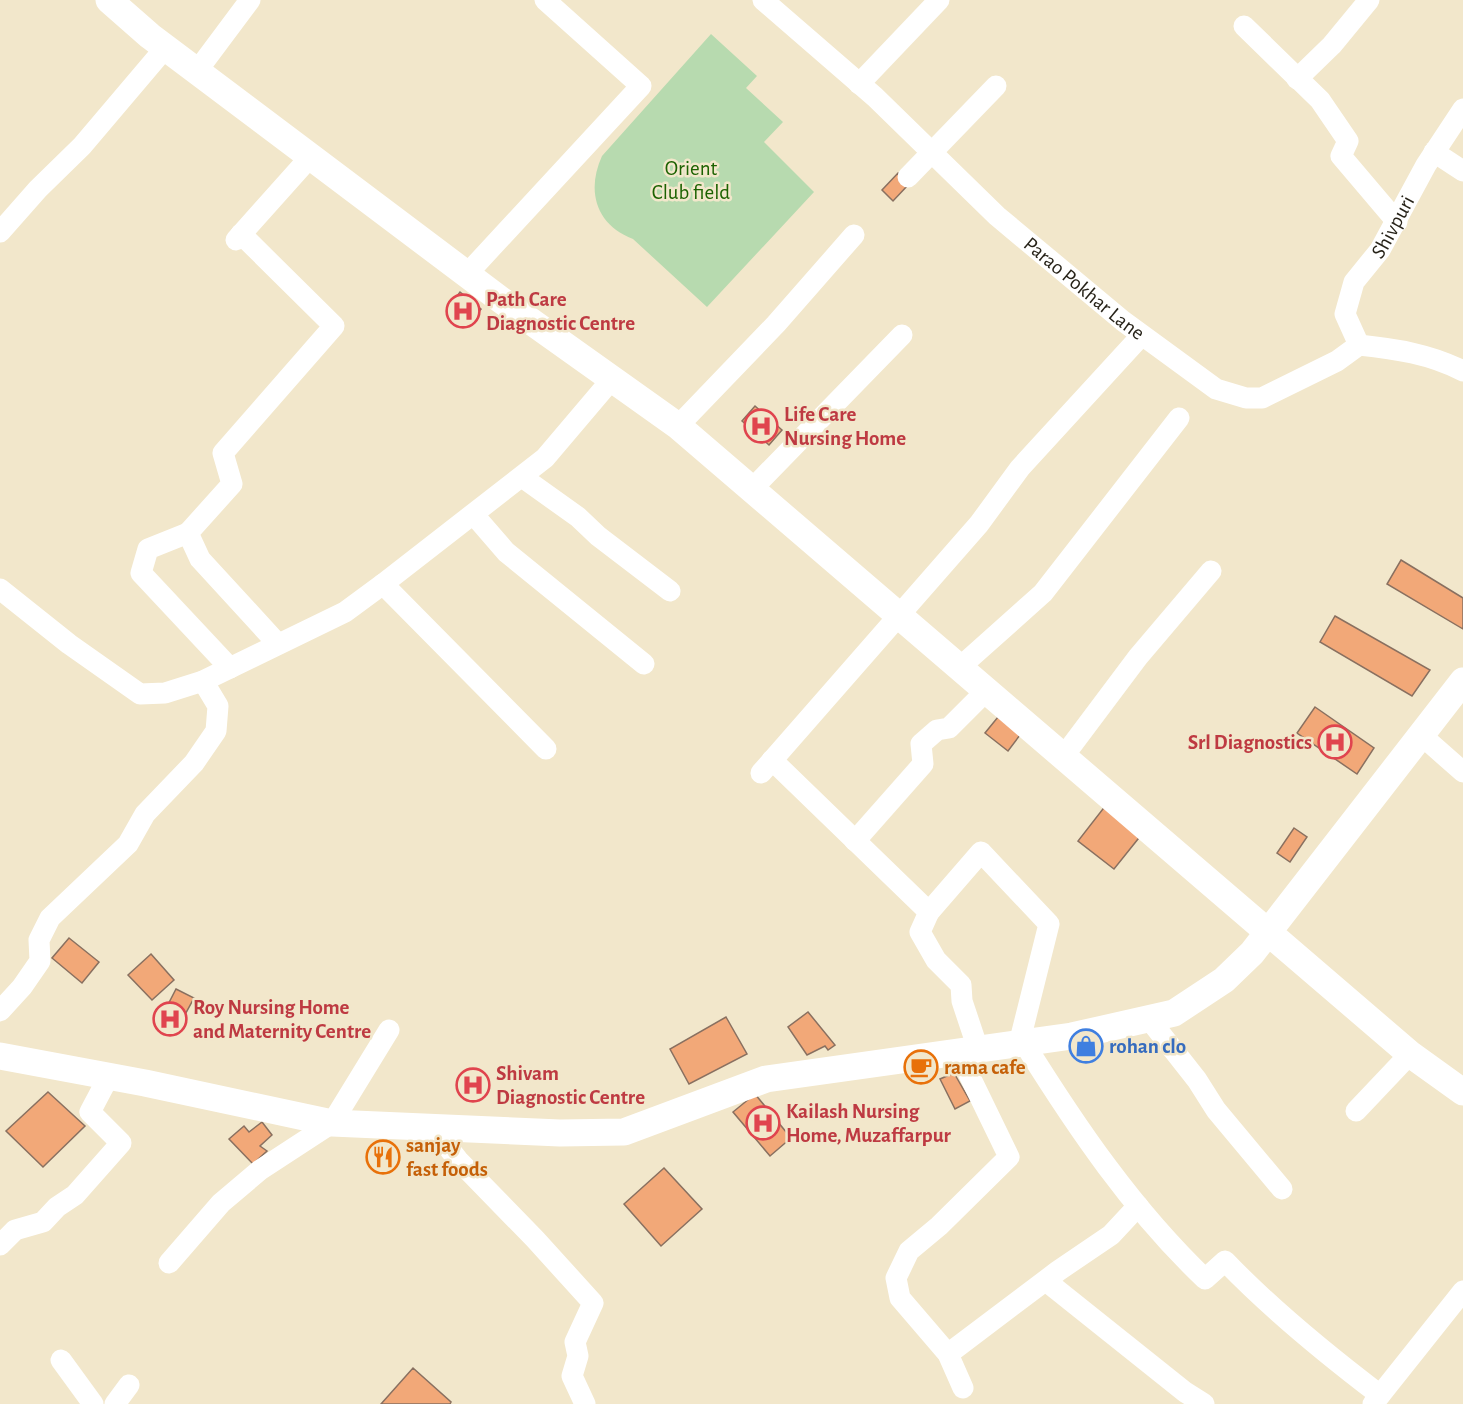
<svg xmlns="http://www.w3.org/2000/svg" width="1463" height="1404" viewBox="0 0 1463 1404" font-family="'Alegreya Sans',sans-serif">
  <rect width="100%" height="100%" fill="#f2e7cb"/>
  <path fill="#b7daaf" d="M711,34L757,76L746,88L783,122L764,142L814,192L707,307L633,239C596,225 586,191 602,156Z"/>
  <path fill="#f2a878" stroke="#897060" stroke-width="1.5" d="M898,173L909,184L893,201L882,190Z
    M460,292L481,309L469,324L448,308Z
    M755,406L782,430L769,445L742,421Z
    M1401,560L1463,598V629L1387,584Z
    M1335,616L1430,670L1412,696L1320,642Z
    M1315,707L1374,748L1357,774L1297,733Z
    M998,717L1020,735L1008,751L985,733Z
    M1106,805L1142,834L1114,869L1078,841Z
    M1294,828L1307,837L1290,862L1277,853Z
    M69,938L99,962L82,983L52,958Z
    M151,954L174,980L152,1000L128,975Z
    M176,989L194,998L175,1033L158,1024Z
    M808,1012L835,1045L828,1050L825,1046L807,1055L788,1027Z
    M726,1017L747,1054L689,1084L670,1049Z
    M954,1073L970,1101L955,1109L940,1079Z
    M472,1074L487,1084L477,1099L462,1088Z
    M48,1092L85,1126L43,1167L6,1131Z
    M755,1094L791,1138L770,1156L733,1112Z
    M262,1122L272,1135L260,1146L267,1151L253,1164L229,1139L244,1126L249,1132Z
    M664,1168L702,1209L661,1246L624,1204Z
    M413,1368L451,1402L450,1404H381Z"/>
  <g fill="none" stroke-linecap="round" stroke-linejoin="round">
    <g stroke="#fff" stroke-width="21">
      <path id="s1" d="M763,0L875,97L997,216L1123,321L1216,389L1246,398H1262L1337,361L1359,345C1396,349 1430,354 1463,371"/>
      <path d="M1244,26L1320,100L1348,141L1341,156L1397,222"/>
      <path d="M197,71L250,0"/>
      <path d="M1297,79L1332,45L1369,0"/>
      <path d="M859,84L939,0"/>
      <path d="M1434,152L1463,171"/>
      <path d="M908,177L996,86"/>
      <path d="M0,232L38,189L82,146L160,54"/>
      <path d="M241,234L334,326L223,453L232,484L188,533L200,559L278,644"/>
      <path d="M236,240L311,156"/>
      <path d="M467,274L641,86L545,0"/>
      <path id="s2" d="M1359,345L1345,314L1354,282L1380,250L1426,165L1463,109"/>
      <path d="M678,426L776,324L854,235"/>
      <path d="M522,477L578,517L598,536L670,591"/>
      <path d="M751,490L902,335"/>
      <path d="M474,515L506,552L644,664"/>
      <path d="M188,533L148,549L141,573L230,668"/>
      <path d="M383,584L546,749"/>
      <path d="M0,589L69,644L140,694L165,693L203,681L345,612L383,584L545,458L612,379"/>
      <path d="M959,668L1043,593L1179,418"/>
      <path d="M1420,734L1463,772"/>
      <path d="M1063,757L1138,657L1211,571"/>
      <path d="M772,760L929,912L920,932L936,960L961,985L962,1001L978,1049"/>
      <path d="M761,773L979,524L1020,468L1141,336"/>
      <path d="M855,841L923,764L921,744L937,730L949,728L986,691"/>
      <path d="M929,912L981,852L1049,924L1019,1044"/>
      <path d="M0,1011L22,987L40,961L39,940L50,918L128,844L145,814L194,763L216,731L218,706L203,681"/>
      <path d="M1149,1019L1197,1080L1216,1110L1282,1189"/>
      <path d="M1024,1043C1077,1128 1132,1209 1205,1279L1225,1261C1272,1310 1326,1354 1380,1395"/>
      <path d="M958,1052L1009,1157L939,1226L909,1251L896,1278L900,1298L948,1354L963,1388"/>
      <path d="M1356,1111L1410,1054"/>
      <path d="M433,1128L458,1160L535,1239L593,1303L575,1342L578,1356L572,1376L585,1404"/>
      <path d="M0,1245L15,1230L43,1222L57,1207L75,1195L121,1143L90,1112L109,1076"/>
      <path d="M169,1263L221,1203L260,1170L332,1123L389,1030"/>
      <path d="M1046,1281L1185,1392L1204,1404"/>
      <path d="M948,1354L1058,1271L1111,1235L1138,1206"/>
      <path d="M61,1360L93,1404"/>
      <path d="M115,1404L129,1385"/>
      <path d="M1373,1404L1463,1291"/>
    </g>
    <path stroke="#fff" stroke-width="27" d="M109,0L150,36L501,300L678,426L1410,1054L1463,1092
      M0,1056L145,1083L332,1123L560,1133L624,1132L766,1079L1072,1036L1174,1013L1224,980L1252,953L1463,681"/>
  </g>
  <defs>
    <g id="hospital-ring" transform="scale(1.725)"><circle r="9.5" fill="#f2e7cb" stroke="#e0444e" stroke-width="1.5"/><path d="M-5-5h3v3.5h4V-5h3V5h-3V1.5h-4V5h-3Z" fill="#e0444e"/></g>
    <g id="shop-ring" transform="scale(1.725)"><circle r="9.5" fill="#f2e7cb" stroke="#3f7fe0" stroke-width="1.5"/><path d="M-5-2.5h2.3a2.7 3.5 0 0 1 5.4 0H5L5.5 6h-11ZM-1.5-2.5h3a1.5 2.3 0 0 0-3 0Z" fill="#3f7fe0"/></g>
    <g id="cafe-ring" transform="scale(1.725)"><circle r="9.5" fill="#f2e7cb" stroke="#e8710a" stroke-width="1.5"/><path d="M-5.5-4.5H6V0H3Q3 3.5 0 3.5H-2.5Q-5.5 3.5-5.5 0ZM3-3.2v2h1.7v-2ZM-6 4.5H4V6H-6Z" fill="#e8710a"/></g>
    <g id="restaurant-ring" transform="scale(1.725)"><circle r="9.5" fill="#f2e7cb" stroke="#e8710a" stroke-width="1.5"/><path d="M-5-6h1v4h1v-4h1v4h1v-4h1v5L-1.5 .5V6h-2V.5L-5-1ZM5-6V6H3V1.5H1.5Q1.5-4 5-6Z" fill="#e8710a"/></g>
  </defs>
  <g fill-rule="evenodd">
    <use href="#hospital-ring" x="463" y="311"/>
    <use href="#hospital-ring" x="761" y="426"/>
    <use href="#hospital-ring" x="1335" y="742"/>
    <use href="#hospital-ring" x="170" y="1019"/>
    <use href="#shop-ring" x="1086" y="1046"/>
    <use href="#cafe-ring" x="921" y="1067"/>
    <use href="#hospital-ring" x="473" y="1085"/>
    <use href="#hospital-ring" x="763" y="1123"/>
    <use href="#restaurant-ring" x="383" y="1157"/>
  </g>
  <g text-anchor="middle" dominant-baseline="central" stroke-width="5" stroke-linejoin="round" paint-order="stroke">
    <g font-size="21" fill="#1c6201" stroke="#f2e7cb">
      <text x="691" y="168">Orient<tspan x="691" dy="24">Club field</tspan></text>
    </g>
    <g font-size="21" fill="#272319" stroke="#f2e7cb">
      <text stroke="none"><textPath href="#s2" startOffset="135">Shivpuri</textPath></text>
      <text stroke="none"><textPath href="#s1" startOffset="432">Parao Pokhar Lane</textPath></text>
    </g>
    <g font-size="21" font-weight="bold" fill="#be3a42" stroke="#f2e7cb" text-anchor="start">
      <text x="486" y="299">Path Care<tspan x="486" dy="24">Diagnostic Centre</tspan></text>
      <text x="784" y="414">Life Care<tspan x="784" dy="24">Nursing Home</tspan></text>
      <text x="1312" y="742" text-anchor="end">Srl Diagnostics</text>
      <text x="193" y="1007">Roy Nursing Home<tspan x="193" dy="24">and Maternity Centre</tspan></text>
      <text x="496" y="1073">Shivam<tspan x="496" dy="24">Diagnostic Centre</tspan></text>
      <text x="786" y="1111">Kailash Nursing<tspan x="786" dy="24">Home, Muzaffarpur</tspan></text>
    </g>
    <g font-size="21" font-weight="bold" fill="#366cbe" stroke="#f2e7cb" text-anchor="start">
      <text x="1109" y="1046">rohan clo</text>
    </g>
    <g font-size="21" font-weight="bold" fill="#c56008" stroke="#f2e7cb" text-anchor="start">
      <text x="944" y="1067">rama cafe</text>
      <text x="406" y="1145">sanjay<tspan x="406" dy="24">fast foods</tspan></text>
    </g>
  </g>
</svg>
